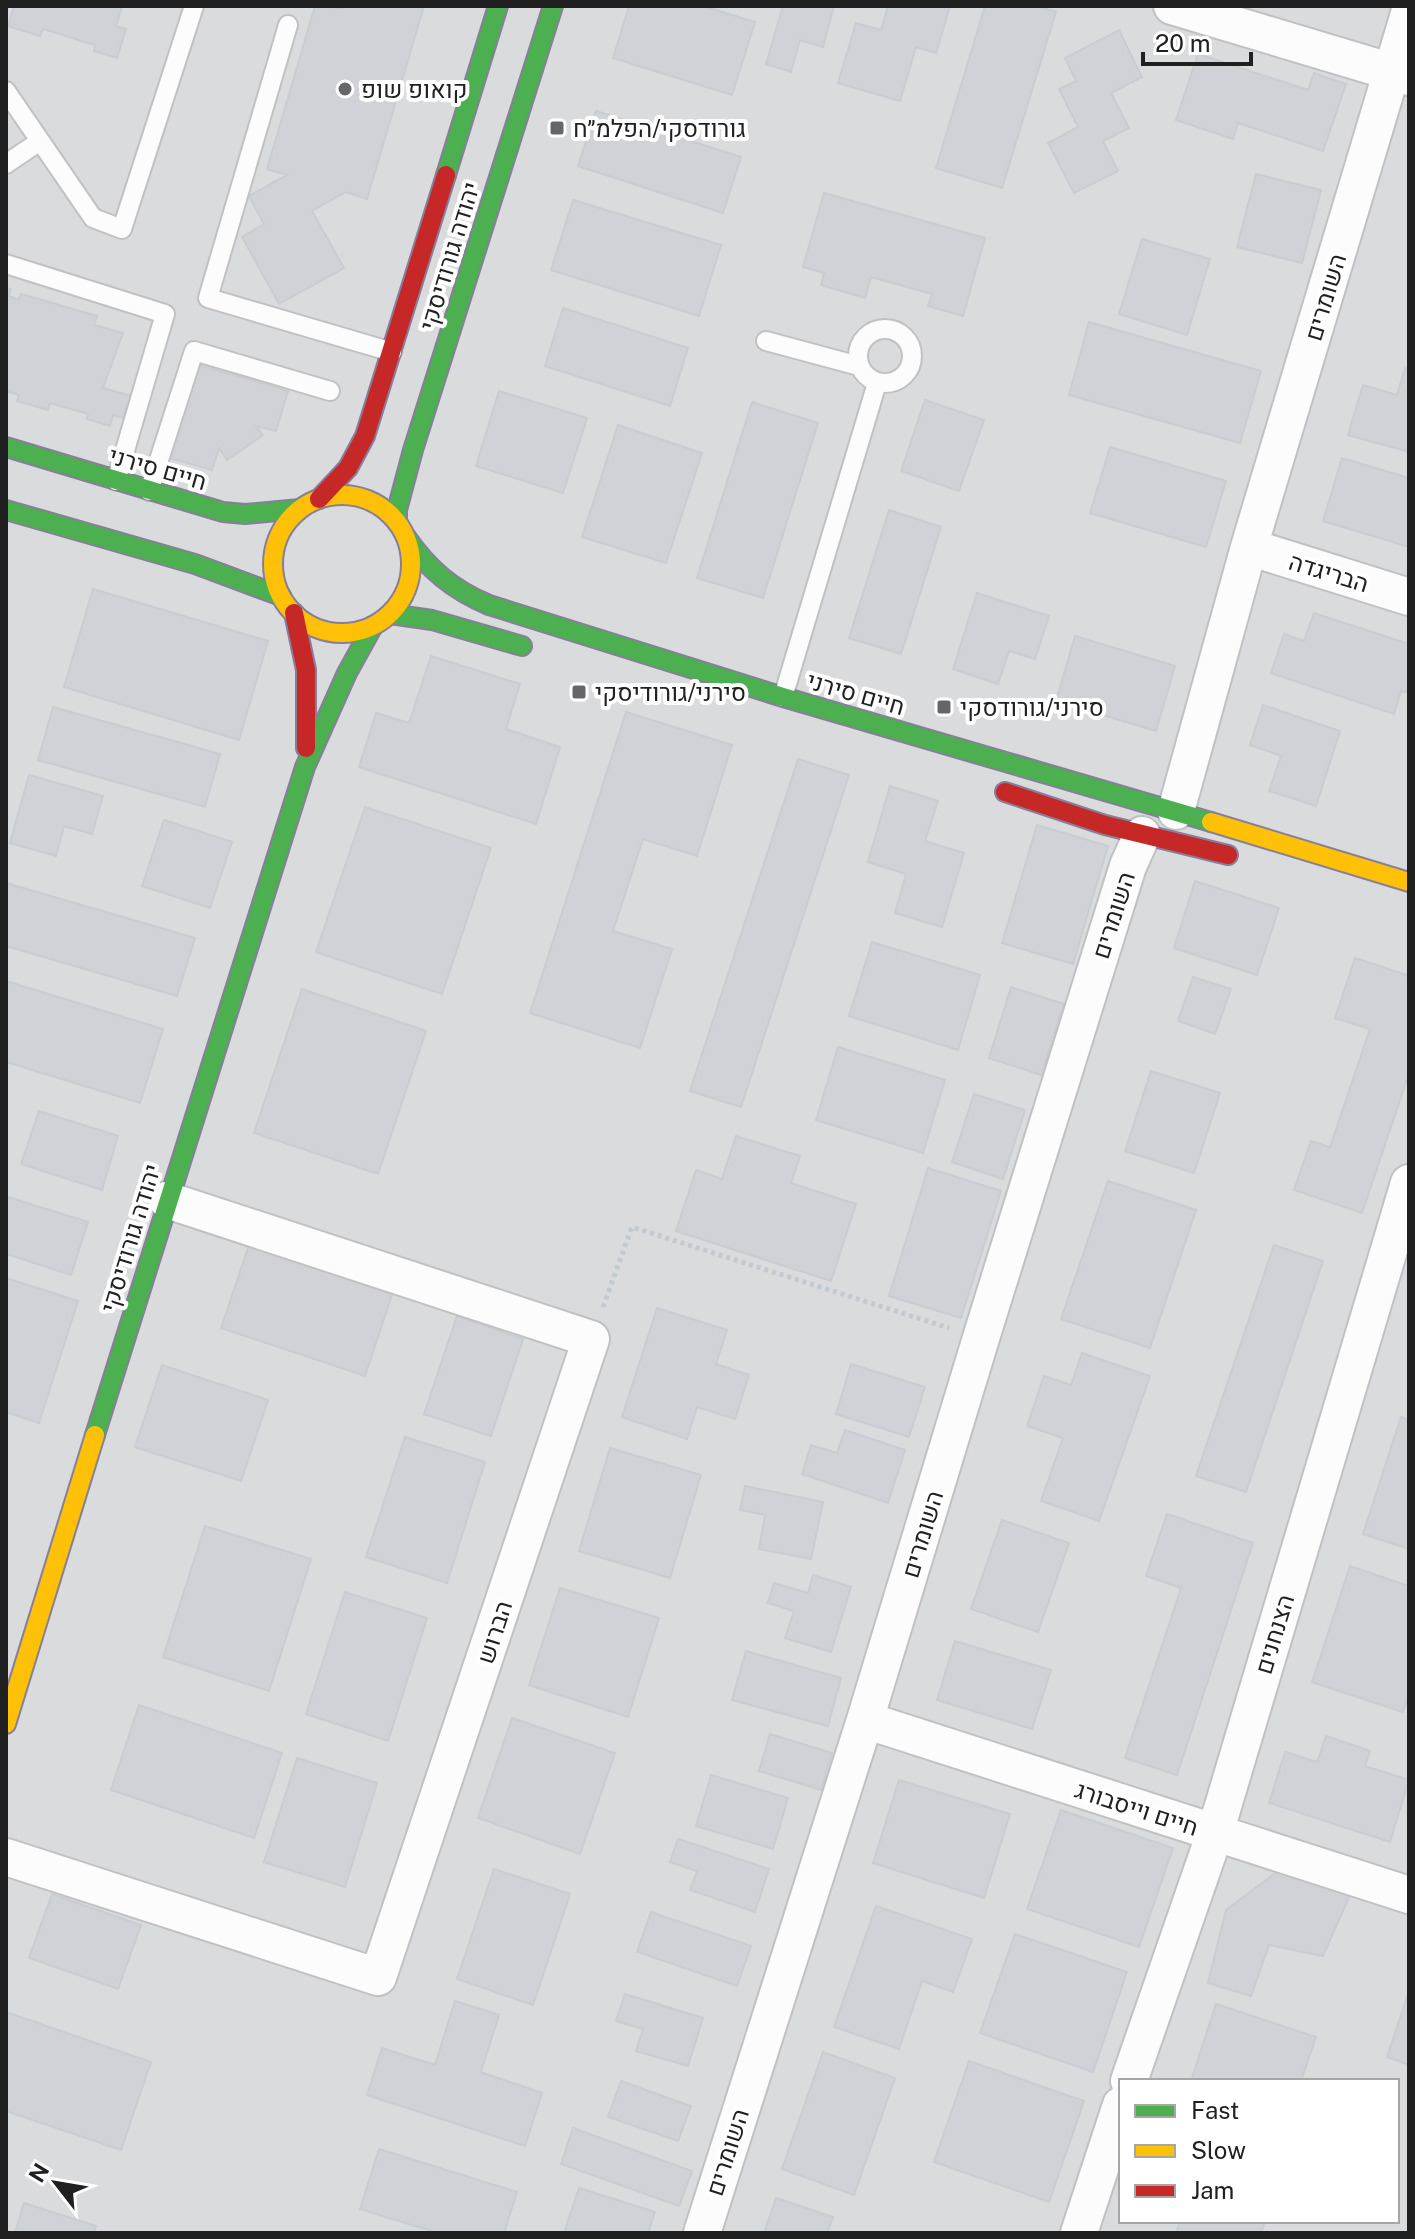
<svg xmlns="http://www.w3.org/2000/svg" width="1415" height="2239" viewBox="0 0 1415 2239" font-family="'Public Sans',Heebo,sans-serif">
  <rect width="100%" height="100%" fill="#e8e9ee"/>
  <path fill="#dadbdd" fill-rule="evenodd" d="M6,6H1409V2233H6ZM1121,2081H1397V2221H1121Z"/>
  <path fill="#d0d2d7" stroke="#c9ccd2" stroke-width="2" d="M14,6H122L116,26L126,29L117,58L94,51L95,45L43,29L40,36L8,26Z
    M315,6L343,8L344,6H424L367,199L346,192L312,211L344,268L279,304L242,237L264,224L249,196L287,175L267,169Z
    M629,6H703L755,22L732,95L613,58Z
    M783,6H834L823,47L800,40L791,72L766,64Z
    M888,6H950L936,53L916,47L900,101L838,83L856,23L881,30Z
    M985,6H1036L1056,12L1002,188L936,168Z
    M1119,30L1142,77L1111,93L1129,128L1103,141L1118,171L1074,193L1048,143L1078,127L1059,89L1076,81L1065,58Z
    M1198,54L1308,90L1314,73L1346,84L1323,151L1238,123L1233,139L1176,120Z
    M596,111L741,157L723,213L578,166Z
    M1256,174L1321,190L1302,263L1237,247Z
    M824,193L985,238L963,316L928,306L932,294L871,277L865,298L821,285L824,273L803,267Z
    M573,200L721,245L699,316L551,270Z
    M1142,239L1210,259L1187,335L1119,314Z
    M6,288L11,289L9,296L18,300L21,294L97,316L94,325L123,333L103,388L135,397L131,409L126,407L123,418L113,415L110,426L87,419L88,414L50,403L48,410L17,401L19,395L6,391Z
    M563,308L688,348L670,406L545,366Z
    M1089,322L1261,371L1240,443L1069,395Z
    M198,365L288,391L276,431L256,426L263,435L227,460L219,448L212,470L170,458Z
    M1405,368L1409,370V452L1348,435L1363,385L1397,395Z
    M499,391L587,418L563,493L476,466Z
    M925,400L984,420L959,491L901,471Z
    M752,402L818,423L763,598L697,578Z
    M618,425L702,453L666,563L582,537Z
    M1110,447L1226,481L1206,547L1090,513Z
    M1342,458L1409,478V547L1323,521Z
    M889,510L941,527L901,654L849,638Z
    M93,589L268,641L239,740L64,687Z
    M977,593L1049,616L1035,659L1009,651L998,684L953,669Z
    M1314,613L1409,644V693L1401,691L1394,714L1271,673L1284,634L1304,641Z
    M1075,636L1175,666L1156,731L1056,701Z
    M431,656L520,684L506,729L560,747L536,824L359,767L376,713L409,723Z
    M1263,705L1340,731L1316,806L1269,791L1281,756L1250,745Z
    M53,707L220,754L205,807L38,760Z
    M626,712L732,745L697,856L643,839L613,931L672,949L640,1048L530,1013Z
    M798,759L849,775L741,1107L690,1091Z
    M29,775L103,796L92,834L64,826L56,856L10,843Z
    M890,786L938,801L925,841L964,853L942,927L895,913L906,874L868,862Z
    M365,807L491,848L442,994L316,952Z
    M164,820L232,842L210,908L142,886Z
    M1037,825L1108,846L1073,964L1002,943Z
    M1195,881L1279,908L1257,975L1174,948Z
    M6,883L195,938L177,996L6,946Z
    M872,942L980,975L958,1050L849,1016Z
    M1355,958L1409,976V1073L1362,1213L1294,1190L1311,1141L1330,1147L1370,1029L1335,1018Z
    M1193,977L1231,989L1215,1034L1178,1021Z
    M6,981L163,1029L140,1103L6,1062Z
    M1011,987L1064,1004L1041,1075L989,1058Z
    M302,989L426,1031L378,1174L254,1133Z
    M838,1047L945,1080L923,1153L816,1120Z
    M1151,1071L1220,1093L1194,1173L1125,1151Z
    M974,1094L1025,1110L1003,1179L952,1162Z
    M39,1111L118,1136L102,1190L21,1164Z
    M736,1136L800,1156L791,1183L856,1204L831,1281L676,1231L696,1170L722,1179Z
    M928,1168L1001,1191L961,1318L889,1296Z
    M1108,1181L1196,1210L1150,1348L1061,1319Z
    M8,1197L88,1222L71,1275L6,1254V1205Z
    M250,1242L394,1289L365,1376L221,1328Z
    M1274,1245L1323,1261L1246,1492L1196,1476Z
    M6,1278L78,1301L39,1423L6,1412Z
    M657,1308L727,1330L716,1364L749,1375L735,1419L697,1407L687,1439L622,1417Z
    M457,1316L523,1339L491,1436L424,1414Z
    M1082,1353L1150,1376L1099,1521L1041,1501L1063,1438L1027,1426L1044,1376L1071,1385Z
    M851,1364L925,1387L909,1437L836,1414Z
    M162,1365L268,1400L241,1481L135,1447Z
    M1401,1417L1409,1420V1549L1363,1534Z
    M845,1430L905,1450L888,1503L802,1474L811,1445L837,1453Z
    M405,1437L485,1462L447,1583L366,1557Z
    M610,1448L701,1475L670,1578L579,1551Z
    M745,1486L823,1502L811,1559L759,1549L765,1515L740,1510Z
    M1167,1514L1253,1543L1177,1775L1125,1758L1181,1588L1146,1576Z
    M1002,1520L1069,1543L1038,1632L971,1609Z
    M205,1526L311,1559L269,1691L163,1657Z
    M1350,1566L1409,1586V1694L1403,1712L1312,1682Z
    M813,1575L851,1587L831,1652L785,1638L794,1611L768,1603L774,1583L808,1593Z
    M560,1588L659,1618L628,1717L529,1685Z
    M345,1592L427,1618L388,1741L306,1714Z
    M955,1641L1051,1670L1032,1729L937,1700Z
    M746,1651L841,1678L828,1726L732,1700Z
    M139,1705L282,1753L254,1838L111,1790Z
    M512,1718L615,1753L580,1854L478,1818Z
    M770,1734L832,1753L821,1790L759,1771Z
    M1326,1736L1370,1751L1365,1766L1409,1780L1390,1842L1269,1803L1285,1752L1317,1762Z
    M297,1758L377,1783L345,1887L264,1862Z
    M711,1775L788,1798L773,1849L696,1826Z
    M899,1780L1010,1814L984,1898L873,1863Z
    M1061,1810L1173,1848L1139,1947L1027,1909Z
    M678,1839L769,1869L755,1912L690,1890L697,1871L670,1862Z
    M494,1869L570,1894L533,2005L457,1979Z
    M1278,1871L1350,1895L1323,1956L1269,1945L1251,1996L1208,1983L1226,1910Z
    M52,1894L141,1925L118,1989L29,1958Z
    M876,1906L972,1939L953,1992L922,1981L899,2049L834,2027Z
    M651,1912L751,1946L737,1986L637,1952Z
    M1015,1934L1127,1972L1093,2072L980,2033Z
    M1409,1991V2065L1387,2057Z
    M625,1994L703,2018L688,2066L636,2051L643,2029L616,2021Z
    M455,2001L499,2015L481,2072L542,2093L525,2146L367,2095L382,2048L435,2065Z
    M1216,2004L1316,2037L1301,2081H1191Z
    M6,2012L151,2062L121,2150L6,2111Z
    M823,2052L895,2078L854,2195L782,2169Z
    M969,2061L1084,2101L1049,2202L934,2162Z
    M621,2081L691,2106L678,2141L608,2117Z
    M573,2128L692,2171L679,2206L561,2164Z
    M379,2149L517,2192L504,2233H438L360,2209Z
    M579,2188L655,2212L648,2233H564Z
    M776,2198L833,2217L827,2233H764Z
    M24,2203L96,2226L94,2233H15Z
    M1180,2221H1265L1261,2233H1176Z"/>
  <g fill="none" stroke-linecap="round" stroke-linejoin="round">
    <g stroke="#c1c1c4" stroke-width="22">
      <path id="lane" d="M288,25L208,298L392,352
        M6,91L93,218L122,229L194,6
        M6,164L40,141
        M6,264L165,314L116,481
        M858 356a27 27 0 1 1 54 0a27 27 0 1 1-54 0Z
        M766,341L859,366
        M149,491L194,351L330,391
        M783,697L877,383"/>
    </g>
    <g stroke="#c1c1c4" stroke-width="40">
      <path id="street" d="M1172,6L1409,77
        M1249,547L1409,597
        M1176,811L1249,547L1409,14
        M865,1720L1409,1895
        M6,1857L378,1977L591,1339L167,1200
        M1129,2081L1215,1833L1409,1183
        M702,2233L865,1720L981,1338L1128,866L1142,835
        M1079,2233L1121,2105"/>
    </g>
    <g stroke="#877f9a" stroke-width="22">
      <path id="fast" d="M446,175L498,6
        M6,447L223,512L245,514L300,509
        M6,510L195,564L281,596
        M397,522V510L413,450L553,6
        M406,537C428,569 453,590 489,605L783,697L1211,822
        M390,614L432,620L522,646
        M95,1435L305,767L347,673L373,626"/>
    </g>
    <g stroke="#877f9a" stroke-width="22">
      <path id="slow" d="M273 564a69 69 0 1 1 138 0a69 69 0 1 1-138 0Z
        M1211,822L1409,882
        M6,1724L95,1435"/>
    </g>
    <g stroke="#877f9a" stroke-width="22">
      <path id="jam" d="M319,499L348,468L365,436L446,175
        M294,613L306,670V748
        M1005,792L1105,825L1228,855"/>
    </g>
    <path stroke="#c0cad1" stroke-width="5" stroke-dasharray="4 4" stroke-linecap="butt" d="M603,1307L632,1227L949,1328"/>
    <use href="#lane" stroke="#fcfcfc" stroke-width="18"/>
    <use href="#street" stroke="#fcfcfc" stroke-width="36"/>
    <use href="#fast" stroke="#4caf50" stroke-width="18"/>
    <use href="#slow" stroke="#ffc107" stroke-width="18"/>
    <use href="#jam" stroke="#c62828" stroke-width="18"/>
  </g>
  <g fill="#666668" stroke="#fff" stroke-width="3">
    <circle cx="345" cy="89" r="8"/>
    <rect x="549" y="120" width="16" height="16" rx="4"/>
    <rect x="571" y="684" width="16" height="16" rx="4"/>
    <rect x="936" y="699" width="16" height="16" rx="4"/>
  </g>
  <g text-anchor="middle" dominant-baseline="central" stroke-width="8" stroke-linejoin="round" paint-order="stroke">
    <g font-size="24" fill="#202020" stroke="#fff" text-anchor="start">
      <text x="361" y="89">קואופ שופ</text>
      <text x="573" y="128">גורודסקי/הפלמ״ח</text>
      <text x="595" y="692">סירני/גורודיסקי</text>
      <text x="960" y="707">סירני/גורודסקי</text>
    </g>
    <g font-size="24" fill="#202020" stroke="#fff">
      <text transform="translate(449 256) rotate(-73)">יהודה גורודיסקי</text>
      <text transform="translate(1325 297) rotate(-73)">השומרים</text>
      <text transform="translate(158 468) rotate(16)">חיים סירני</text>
      <text transform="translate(1329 572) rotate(17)">הבריגדה</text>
      <text transform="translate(856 693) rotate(16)">חיים סירני</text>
      <text transform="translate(1113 915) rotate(-72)">השומרים</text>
      <text transform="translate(130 1238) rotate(-73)">יהודה גורודיסקי</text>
      <text transform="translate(922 1534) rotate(-73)">השומרים</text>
      <text transform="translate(494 1632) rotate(-72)">הברוש</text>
      <text transform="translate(1274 1634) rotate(-73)">הצנחנים</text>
      <text transform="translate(1137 1808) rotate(18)">חיים וייסבורג</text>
      <text transform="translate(727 2152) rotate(-72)">השומרים</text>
    </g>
  </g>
  <rect width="1415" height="2239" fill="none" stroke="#202020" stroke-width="16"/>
  <rect x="1119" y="2079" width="280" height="144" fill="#ffffff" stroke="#a6a6a6" stroke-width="2"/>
  <rect x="1135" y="2105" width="40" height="12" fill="#4caf50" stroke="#a6a6a6" stroke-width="2"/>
  <text x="1191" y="2119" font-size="24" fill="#202020">Fast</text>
  <rect x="1135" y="2145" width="40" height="12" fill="#ffc107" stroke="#a6a6a6" stroke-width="2"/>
  <text x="1191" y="2159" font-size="24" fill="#202020">Slow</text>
  <rect x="1135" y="2185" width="40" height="12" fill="#c62828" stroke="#a6a6a6" stroke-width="2"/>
  <text x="1191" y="2199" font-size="24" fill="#202020">Jam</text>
  <g transform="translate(56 2183) rotate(301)" stroke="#ffffff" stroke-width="6" paint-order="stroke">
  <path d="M0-6L14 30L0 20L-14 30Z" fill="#202020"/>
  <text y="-12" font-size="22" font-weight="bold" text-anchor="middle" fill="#202020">N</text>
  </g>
  <path d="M1143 52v12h108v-12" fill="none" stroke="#202020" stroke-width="4"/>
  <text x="1155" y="52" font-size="24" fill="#202020" stroke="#ffffff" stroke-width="6" paint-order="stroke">20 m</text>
</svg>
